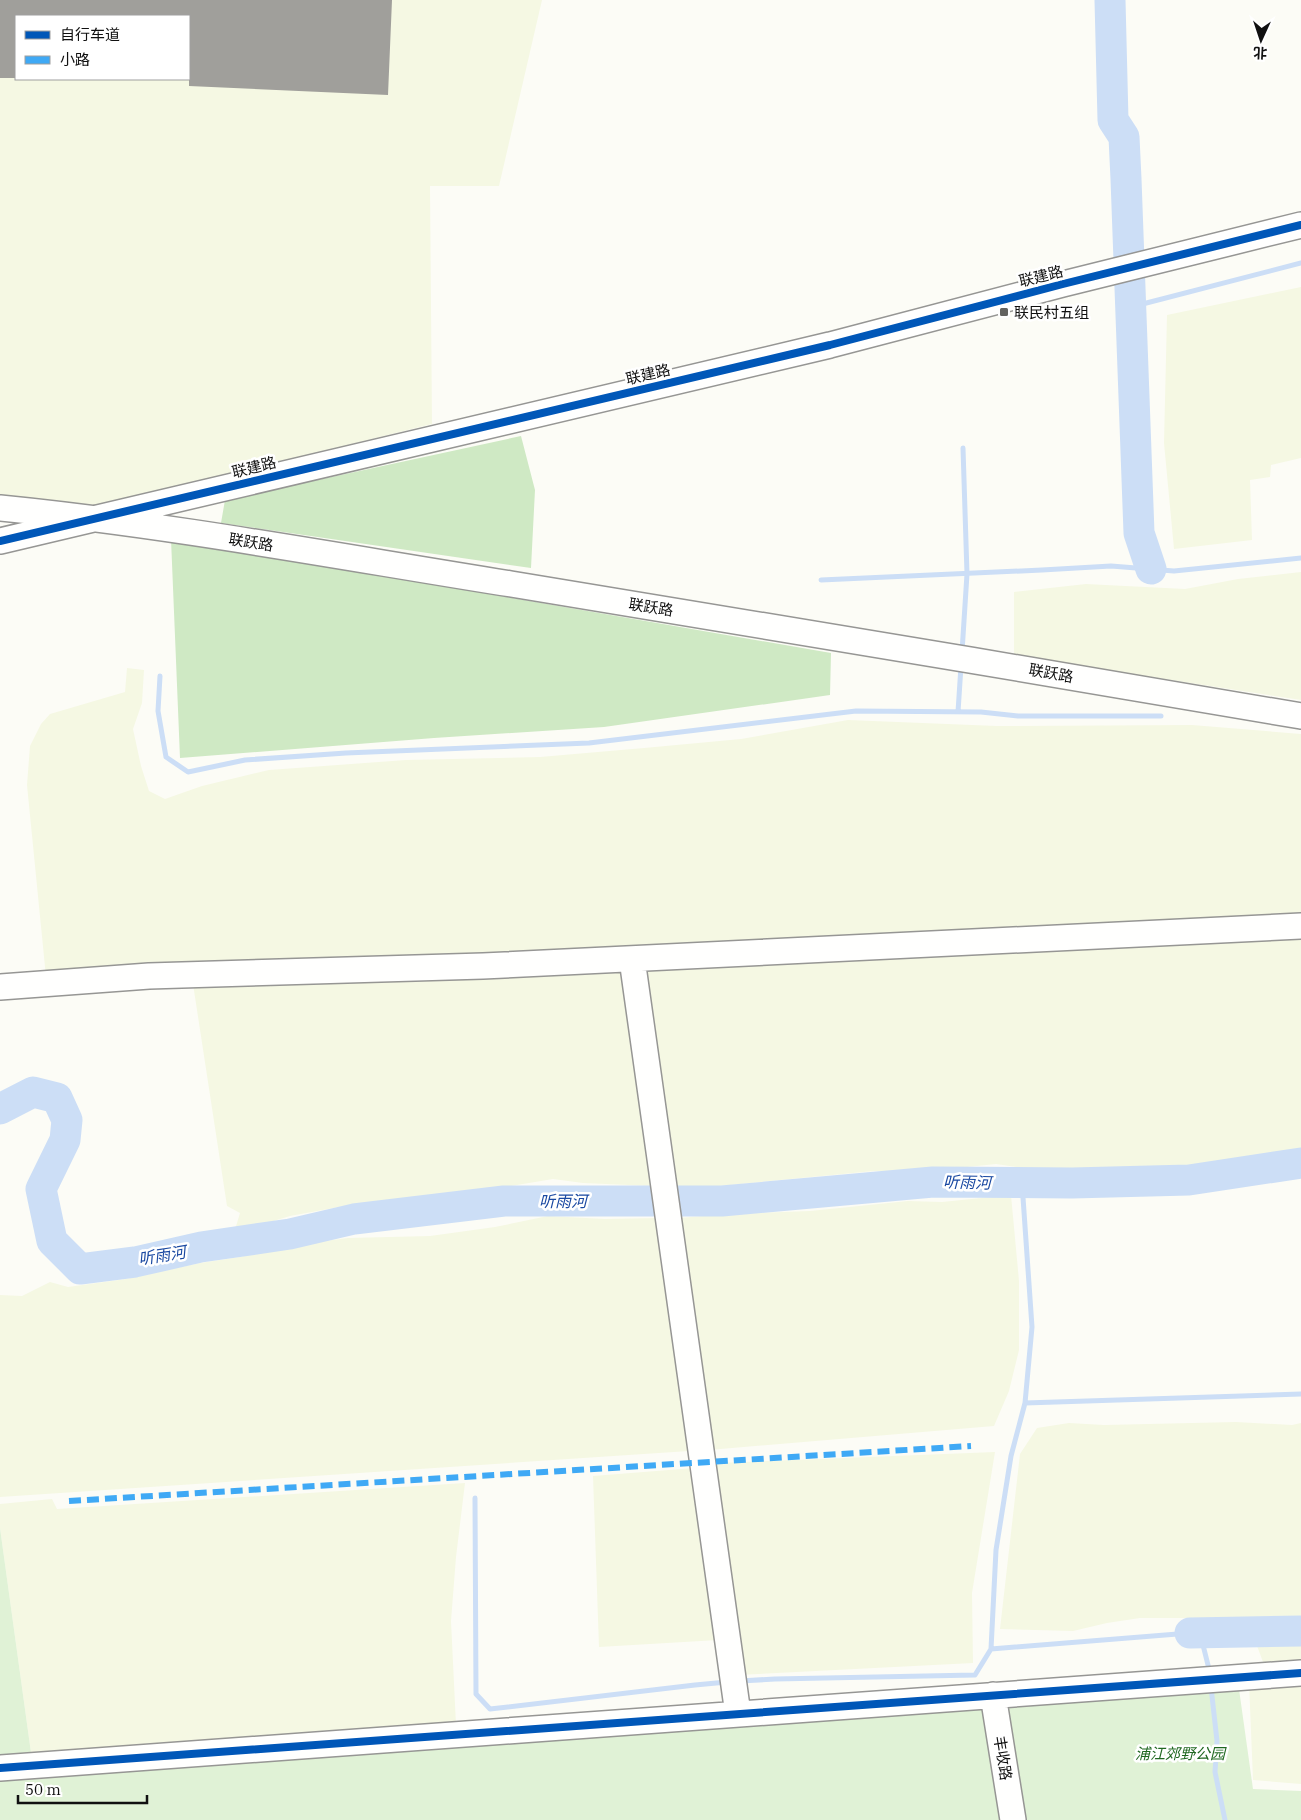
<svg xmlns="http://www.w3.org/2000/svg" width="1301" height="1820" viewBox="0 0 1301 1820" font-family="'IBM Plex Serif','Noto Sans SC',serif">
  <rect width="100%" height="100%" fill="#fcfcf6"/>
  <path fill="#f5f8e3" fill-rule="evenodd" d="M0,0H542L499,186H430L432,424L98,507L0,497ZM16,16H189V79H16Z
    M1301,287V458L1271,465L1270,477L1250,480L1252,540L1174,549L1164,443L1167,315Z
    M1301,572V700L1014,656V592L1086,584L1185,589L1238,579Z
    M127,668L144,670L142,703L133,729L141,766L149,791L165,799L202,786L269,770L406,760L540,757L644,748L741,739L848,720L997,726L1192,725L1301,734V913L964,931L46,977L27,785L30,746L41,724L50,714L125,692Z
    M1301,934V1152L1242,1164L1178,1166L1129,1171L1051,1172L996,1164L929,1171H874L668,1191L639,978L647,967Z
    M618,966L627,977L652,1186L583,1183L553,1179L426,1200L393,1199L350,1205L290,1216L234,1233L240,1213L227,1206L193,984Z
    M1011,1195L1019,1281V1350L1009,1391L994,1426L709,1450L679,1218L727,1214L810,1211L908,1201L942,1202Z
    M548,1216L605,1219L658,1218L689,1451L0,1497V1295L22,1296L50,1282L68,1287L126,1279L200,1263L240,1257L284,1246L348,1238L430,1236L495,1227Z
    M1236,1422L1292,1425L1301,1423V1661L1263,1662L1253,1635L1248,1628L1233,1621L1206,1618H1140L1107,1623L1073,1631L1000,1629L1020,1454L1037,1428L1069,1423L1104,1425Z
    M995,1452L972,1593L973,1663L737,1675L710,1467L717,1463Z
    M694,1468L718,1640L599,1647L593,1476Z
    M465,1483L456,1557L451,1621L456,1725L32,1760L0,1528V1504L52,1499L57,1509Z
    M1301,1678V1784L1253,1780L1249,1682Z"/>
  <path fill="#e0f2d6" d="M0,1528L32,1760L1238,1682L1253,1789L1301,1791V1820H0Z"/>
  <path fill="#cfe9c4" d="M521,436L535,490L531,568L221,523L225,500Z
    M171,539L831,653L830,695L604,727L434,738L180,758Z"/>
  <g fill="none" stroke-linecap="round" stroke-linejoin="round">
    <path stroke="#ccdef6" stroke-width="5" d="M1131,307L1301,263
      M821,580L1042,570L1111,566L1174,571L1301,558
      M962,652L967,574L963,448
      M160,676L158,711L166,757L188,772L245,760L346,753L589,743L856,711L981,712L1018,716H1161
      M958,712L961,666
      M1022,1183L1032,1327L1025,1403L1011,1456L996,1550L991,1649L1190,1633L1202,1641L1210,1673
      M1025,1403L1301,1394
      M475,1498L476,1694L490,1709L695,1685L727,1682
      M740,1681L775,1679L975,1675L991,1649
      M1211,1687L1217,1741L1215,1772L1225,1820"/>
    <path stroke="#ccdef6" stroke-width="31" d="M1110,0L1113,120L1124,137L1126,179L1139,533L1151,569
      M0,1109L33,1092L57,1098L67,1120L65,1140L41,1189L52,1241L80,1269L135,1262L201,1247L290,1234L354,1219L504,1201H722L933,1182L1072,1183L1189,1180L1301,1163
      M1190,1633L1301,1631"/>
  </g>
  <path fill="#a09f9b" d="M0,0H392L388,95L189,86V16H16V78H0Z"/>
  <g fill="none" stroke-linecap="round" stroke-linejoin="round">
    <g stroke="#969694" stroke-width="28">
      <path id="minor" d="M0,508C171,525 341,557 511,584C774,627 1038,671 1301,716
        M0,541L830,345L1063,284L1301,225
        M632,959L738,1714
        M0,987L149,976L483,966L1301,926
        M993,1695L1013,1820
        M0,1768L1301,1673"/>
    </g>
    <use href="#minor" stroke="#fffffe" stroke-width="25"/>
    <path stroke="#3fa9f5" stroke-width="6" stroke-dasharray="12 6" stroke-linecap="butt" d="M69,1501L971,1446"/>
    <g stroke="#fff" stroke-width="11">
      <path id="cycleway" d="M0,541L830,345L1063,284L1301,225
        M0,1768L1301,1673"/>
    </g>
    <use href="#cycleway" stroke="#0057b8" stroke-width="8"/>
  </g>
  <rect fill="#636360" stroke="#fff" stroke-width="2" x="999" y="307" width="10" height="10" rx="2.5"/>
  <g text-anchor="middle" dominant-baseline="central" stroke-width="5" stroke-linejoin="round" paint-order="stroke">
    <g font-size="15" fill="#101010" stroke="#fff">
      <text transform="translate(1041 276) rotate(-14)">联建路</text>
      <text transform="translate(648 374) rotate(-13)">联建路</text>
      <text transform="translate(254 467) rotate(-14)">联建路</text>
      <text transform="translate(251 542) rotate(9)">联跃路</text>
      <text transform="translate(651 607) rotate(9)">联跃路</text>
      <text transform="translate(1051 673) rotate(10)">联跃路</text>
      <text transform="translate(1003 1758) rotate(81)">丰收路</text>
    </g>
    <g font-size="15" fill="#101010" stroke="#fff" text-anchor="start">
      <text x="1014" y="312">联民村五组</text>
    </g>
    <g font-size="15" font-style="italic" fill="#206821" stroke="#fff">
      <text x="1180" y="1753">浦江郊野公园</text>
    </g>
    <g font-size="16" font-style="italic" fill="#1948a1" stroke="#fff">
      <text transform="translate(967 1182) rotate(1)">听雨河</text>
      <text x="563" y="1201">听雨河</text>
      <text transform="translate(162 1255) rotate(-9)">听雨河</text>
    </g>
  </g>
  <rect x="15" y="15" width="175" height="65" fill="#ffffff" stroke="#9f9f9f"/>
  <rect x="25" y="31" width="25" height="8" fill="#0057b8" stroke="#9f9f9f"/>
  <text x="60" y="40" font-size="15" fill="#101010">自行车道</text>
  <rect x="25" y="56" width="25" height="8" fill="#3fa9f5" stroke="#9f9f9f"/>
  <text x="60" y="65" font-size="15" fill="#101010">小路</text>
  <g transform="translate(1261 40) rotate(183)" stroke="#ffffff" stroke-width="4" paint-order="stroke">
  <path d="M0-4L9 19L0 12L-9 19Z" fill="#101010"/>
  <text y="-8" font-size="14" font-weight="bold" text-anchor="middle" fill="#101010">北</text>
  </g>
  <path d="M18 1795v8h129v-8" fill="none" stroke="#101010" stroke-width="2.5"/>
  <text x="25" y="1795" font-size="15" fill="#101010" stroke="#ffffff" stroke-width="4" paint-order="stroke">50 m</text>
</svg>
